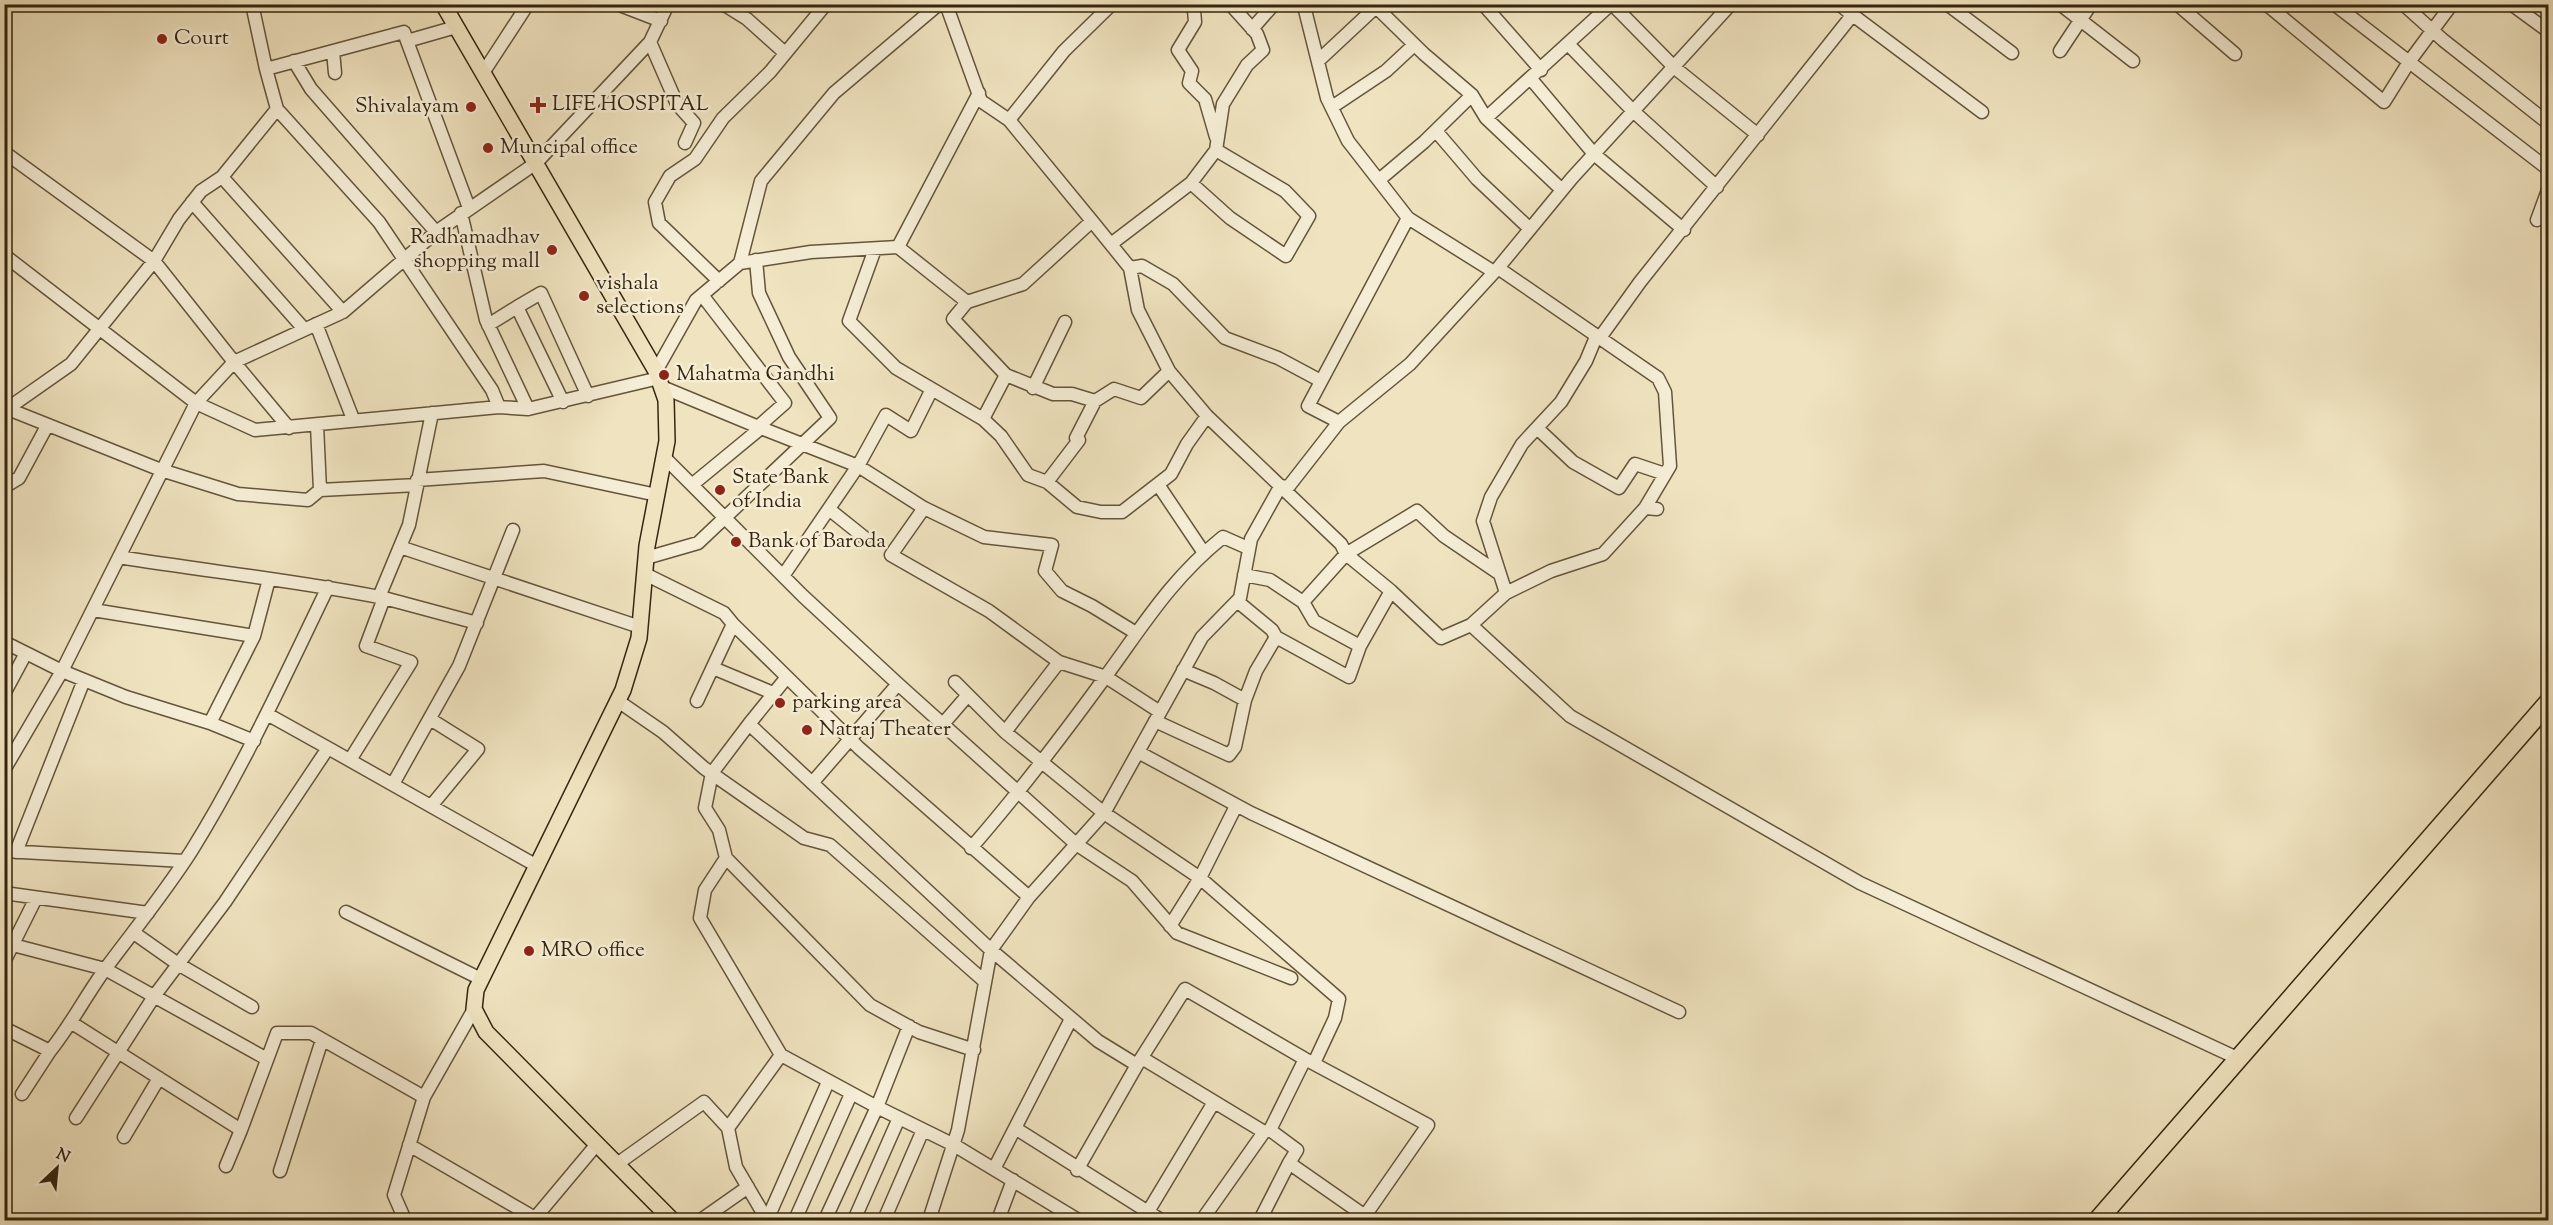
<svg xmlns="http://www.w3.org/2000/svg" width="2553" height="1225" viewBox="0 0 2553 1225" font-family="'Sorts Mill Goudy',serif">
  <rect width="100%" height="100%" fill="#f0e4c0"/>
  <filter id="stains"><feTurbulence type="fractalNoise" baseFrequency=".00333" numOctaves="4"/><feColorMatrix values="0 0 0 0 .2 0 0 0 0 .09 0 0 0 0 .02 0 0 0 .5 -.17"/></filter>
  <radialGradient id="worn" r=".72"><stop offset=".6" stop-color="#630" stop-opacity="0"/><stop offset="1" stop-color="#630" stop-opacity=".3"/></radialGradient>
  <g fill="none" stroke-linecap="round" stroke-linejoin="round">
    <g stroke="#64553a" stroke-width="15">
      <path id="minor" d="M252,4L266,69
        M617,4L661,21
        M723,4L747,19L785,53
        M946,4L981,101L1009,120L1092,221
        M1197,4L1194,10L1195,22L1178,50L1192,71L1189,83L1205,99L1216,137
        M1300,4L1305,10L1327,98L1348,141L1408,218L1494,272
        M1373,4L1424,54L1472,95L1486,118L1562,190
        M1483,4L1541,70
        M1612,4L1675,68L1758,135
        M1839,4L1850,13L1857,4
        M1947,4L2012,53
        M2060,4L2133,61
        M2177,4L2235,54
        M2266,4L2384,102L2409,62L2452,4
        M2334,4L2548,169
        M2403,4L2443,40L2548,123
        M2511,4L2548,31
        M456,27L407,41L469,208
        M1252,29L1274,4
        M650,42L677,104L694,123L685,143
        M1568,44L1633,111L1717,187
        M333,51L335,73
        M2060,51L2091,4
        M294,61L311,89L436,232
        M1318,61L1379,4
        M483,73L528,4
        M1531,79L1594,154L1684,230
        M1332,107L1386,71L1414,45
        M277,109L266,69L404,32L407,41
        M1486,118L1611,4
        M1009,120L1064,51L1112,4
        M1436,131L1477,179L1530,229
        M4,152L154,261L234,362L196,403L62,671L126,697L210,723L254,636L93,610
        M222,177L343,312
        M1379,180L1424,142L1472,95
        M1191,183L1230,218L1286,256L1309,216L1285,191L1216,150
        M192,202L304,329
        M461,213L486,320L528,409L499,407
        M2537,220L2548,190
        M1111,244L1191,183L1216,150L1223,104L1247,65L1263,50L1257,34L1230,4
        M898,247L979,93
        M875,249L849,321L896,368L983,419L1001,436L1028,475L1047,482L1077,507L1101,512H1122L1171,474L1187,444L1207,416
        M4,255L196,403L255,430L499,407L492,390L379,222L277,109L222,177L201,191L179,219L154,261L71,364L4,411
        M740,263L761,181L834,93L939,4
        M1130,268L1142,266L1173,284L1225,338L1278,358L1321,381
        M1498,268L1658,378L1665,392L1670,466L1645,508
        M719,281L659,223L655,202L670,176L695,159L723,118L770,72L826,4
        M702,295L785,403L759,426
        M967,302L953,319L1006,375L983,419
        M517,307L541,293L588,396
        M316,324L353,419
        M488,325L517,307L563,402
        M1599,339L1640,282L1850,18V13L1982,112
        M656,371L696,300L740,263L811,252L898,247L967,302L1023,284L1092,221L1130,268L1138,310L1169,371L1207,416L1341,544L1346,554L1391,591L1360,646
        M1006,375L1053,394H1072L1095,401
        M662,387L761,428L693,484
        M1033,388L1065,322
        M5,405L8,409L161,470L238,494L308,500L320,490L317,425
        M528,409L659,378
        M1339,422L1308,406L1408,218
        M289,428L234,362L343,312L436,232L536,163L650,42L668,4
        M761,428L858,466L924,508L984,537L1052,545L1045,571L1062,591L1092,606L1136,633
        M1537,428L1573,462L1619,488L1635,464L1665,474
        M664,457L803,596L898,684L1076,844L1132,881L1177,933L1291,978
        M417,480L544,471L657,495
        M1047,482L1079,440L1076,438L1095,401L1114,389L1141,398L1169,371
        M1159,486L1204,553
        M4,487L19,478L47,426
        M320,490L417,485
        M924,508L891,555L989,611L1059,662L1005,732L1104,813L1200,878L1339,999L1335,1018L1314,1063
        M830,510L865,538
        M400,547L640,627
        M119,557C205,571 293,580 379,597L409,525L432,413
        M646,558L698,543L830,418L789,357L759,293L756,260
        M645,574L724,613L733,624
        M1244,575L1270,580L1303,602L1314,621L1360,646L1349,677L1276,637
        M783,576L858,466L886,415L911,431L932,389
        M1391,591L1441,638L1471,625L1570,716L1860,883L2237,1058
        M1506,593L1483,521L1491,497L1522,444L1561,402L1586,361L1596,337
        M384,598L477,623
        M1303,602L1346,554L1417,511L1444,536L1500,574
        M1471,625L1506,593L1551,571L1603,554L1645,508L1657,509
        M254,636L269,579
        M4,642L62,671L4,770
        M1059,662L1106,677L1160,712
        M713,668L773,693
        M1183,670L1214,683L1245,700L1256,671L1276,637L1272,630L1237,601
        M955,682L1005,732
        M4,694L26,653
        M618,701L663,732L704,768L804,838L830,845L983,980
        M697,701L733,624L787,677L749,724L991,950L1029,897L859,748L787,677
        M430,719L478,749L431,806
        M1155,721L1229,755L1235,747L1245,700
        M210,723L254,741
        M943,724L968,695
        M328,748L537,866
        M1138,752L1251,813L1679,1012
        M350,760L411,662L366,646L384,598L379,597
        M812,783L898,684
        M393,784L459,666L513,530
        M971,848C1019,793 1063,735 1106,676C1144,624 1171,579 1223,537L1248,548
        M4,851L184,861
        M16,852L84,680
        M726,858L719,830L705,808L712,773L749,724
        M4,893L148,913
        M1029,897L1104,813L1202,637L1240,598L1251,539L1280,487L1289,486L1339,422L1410,364L1498,268L1572,178L1731,4
        M346,912L481,979
        M1170,926L1200,878L1236,806
        M134,933L178,964L252,1007
        M13,945L105,969L267,1059
        M4,962L36,898
        M72,1023L241,1130L277,1033H311L424,1097L474,1009
        M4,1028L50,1051C71,1025 86,995 106,968C135,929 166,891 192,850C244,766 285,676 328,587
        M781,1055L700,918L705,890L726,858L870,1005L919,1032L974,1050
        M1142,1058L1264,1132L1270,1130L1305,1059
        M22,1094L50,1051
        M76,1118L155,995L225,902L328,748L267,714
        M1015,1128L1161,1220
        M1270,1130L1297,1150L1289,1163L1365,1216
        M124,1137L159,1078
        M409,1145L535,1218L597,1144
        M617,1164L704,1102L728,1128
        M226,1166L241,1130
        M994,1169L1071,1019
        M1077,1170L1137,1065
        M280,1171L322,1040
        M405,1220L394,1195L424,1097
        M701,1220L748,1187
        M767,1220L736,1167L728,1128L781,1055L877,1107L909,1026
        M767,1220L828,1082
        M795,1220L851,1094
        M825,1220L877,1107L954,1145L1078,1220
        M854,1220L899,1118
        M884,1220L923,1130
        M929,1220L958,1130L991,950L1098,1041L1137,1065L1185,989L1305,1059L1428,1125L1362,1220
        M998,1220L1013,1180
        M1143,1220L1214,1102
        M1202,1220L1264,1132
        M1260,1220L1289,1163"/>
    </g>
    <g stroke="#35250e" stroke-width="18">
      <path id="major" d="M443,4L656,371L666,400L667,441L647,546L639,638L623,690L476,990L474,1009L486,1032L672,1220"/>
    </g>
    <g stroke="#35250e" stroke-width="21">
      <path id="highway" d="M2098,1220L2548,703"/>
    </g>
    <use href="#minor" stroke="#f5edd6" stroke-width="12"/>
    <use href="#major" stroke="#f0e4c0" stroke-width="15"/>
    <use href="#highway" stroke="#f0e4c0" stroke-width="18"/>
  </g>
  <g fill="#8f2418" stroke="#f5edd6" stroke-width="2">
    <circle cx="162" cy="39" r="6"/>
    <path d="M535 96h6v6h6v6h-6v6h-6v-6h-6v-6h6z"/>
    <circle cx="471" cy="107" r="6"/>
    <circle cx="488" cy="148" r="6"/>
    <circle cx="552" cy="250" r="6"/>
    <circle cx="584" cy="296" r="6"/>
    <circle cx="664" cy="375" r="6"/>
    <circle cx="720" cy="490" r="6"/>
    <circle cx="736" cy="542" r="6"/>
    <circle cx="780" cy="703" r="6"/>
    <circle cx="807" cy="730" r="6"/>
    <circle cx="529" cy="951" r="6"/>
  </g>
  <g text-anchor="middle" dominant-baseline="central" stroke-width="5" stroke-linejoin="round" paint-order="stroke">
    <g font-size="21" fill="#35250e" stroke="#f5edd6" text-anchor="start">
      <text x="174" y="39">Court</text>
      <text x="552" y="105">LIFE HOSPITAL</text>
      <text x="459" y="107" text-anchor="end">Shivalayam</text>
      <text x="500" y="148">Muncipal office</text>
      <text x="540" y="238" text-anchor="end">Radhamadhav<tspan x="540" dy="24">shopping mall</tspan></text>
      <text x="596" y="284">vishala<tspan x="596" dy="24">selections</tspan></text>
      <text x="676" y="375">Mahatma Gandhi</text>
      <text x="732" y="478">State Bank<tspan x="732" dy="24">of India</tspan></text>
      <text x="748" y="542">Bank of Baroda</text>
      <text x="792" y="703">parking area</text>
      <text x="819" y="730">Natraj Theater</text>
      <text x="541" y="951">MRO office</text>
    </g>
  </g>
  <rect width="2553" height="1225" fill="none" stroke="#f0e4c0" stroke-width="24"/>
  <rect x="6" y="6" width="2541" height="1213" fill="none" stroke="#35250e" stroke-width="3"/>
  <rect x="12" y="12" width="2529" height="1201" fill="none" stroke="#35250e" stroke-width="1.5"/>
  <g transform="translate(57 1168) rotate(26)" stroke="#f5edd6" stroke-width="4.5" paint-order="stroke">
  <path d="M0-4.5L10 22L0 15L-10 22Z" fill="#35250e"/>
  <text y="-9" font-size="16" font-weight="bold" text-anchor="middle" fill="#35250e">N</text>
  </g>
  <rect width="100%" height="100%" filter="url(#stains)"/>
  <rect width="100%" height="100%" fill="url(#worn)"/>
</svg>
